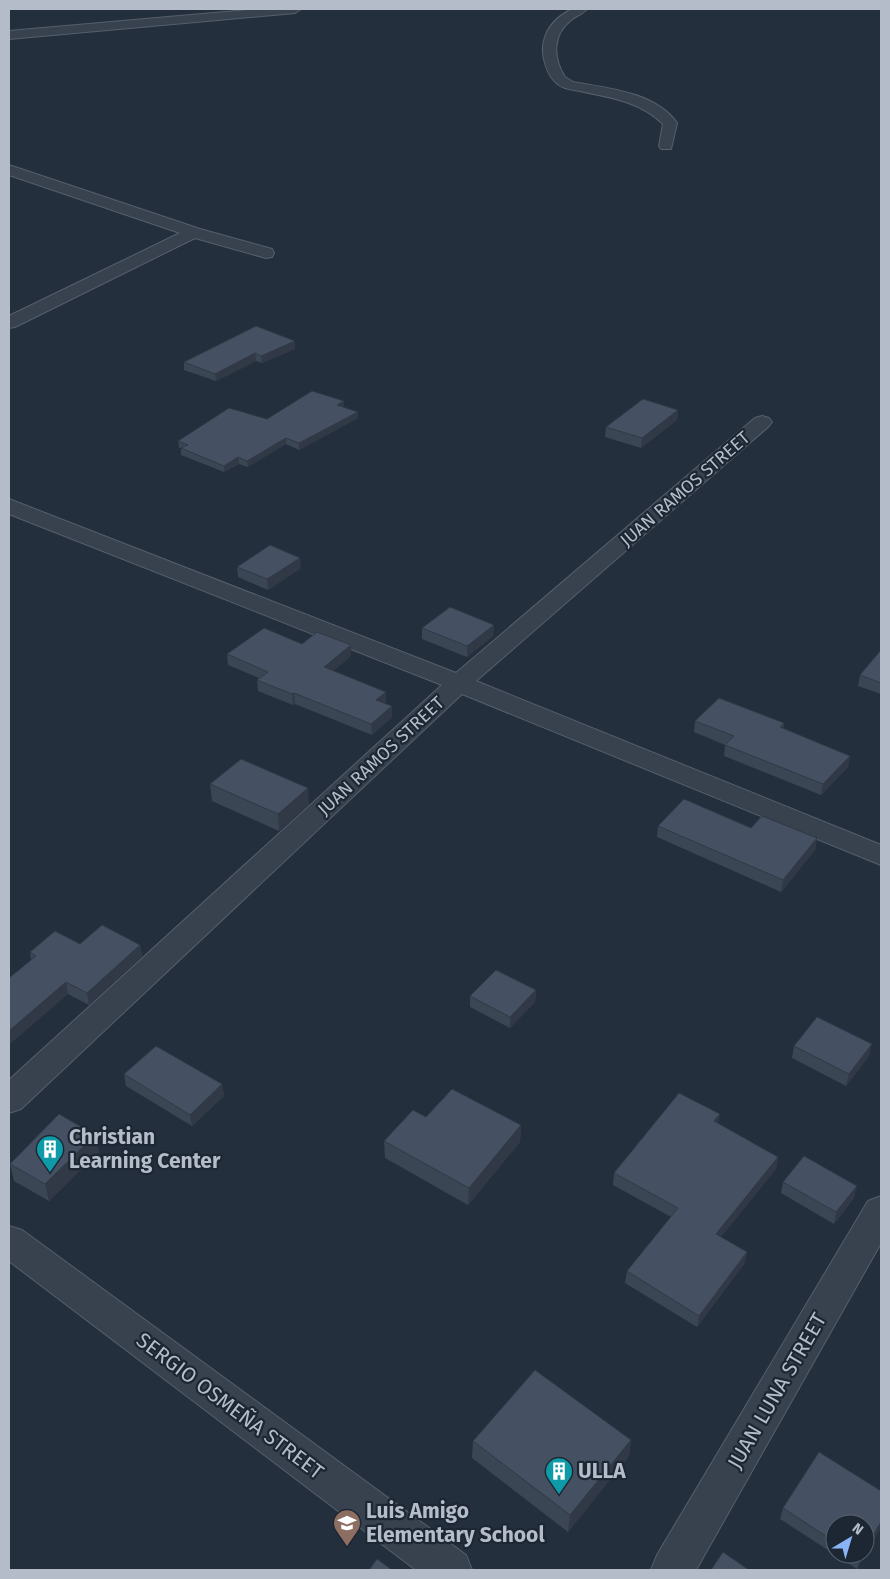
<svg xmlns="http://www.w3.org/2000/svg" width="890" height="1579" viewBox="0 0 890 1579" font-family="'Fira Sans',sans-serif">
  <rect width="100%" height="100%" fill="#242f3e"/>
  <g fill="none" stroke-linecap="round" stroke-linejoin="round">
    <g stroke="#565f6c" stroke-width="2">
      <path id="minor" d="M258,9H301L295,13L9,39V31Z
        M572,9H587C583,14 576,16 571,20C552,35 553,58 565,77L573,82C607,88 655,92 677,123L671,149H661L659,146L663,124C637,98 599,96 565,88C547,82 539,53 545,37C549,25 560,15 572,9Z
        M9,165L200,229L272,249L274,253L272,257L266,258L195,238L15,327L9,328V316L180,233L9,175Z
        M762,416L769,418L772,422L769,426L476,681L881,845V865L462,694L21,1109L9,1113V1080L442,685L9,514V499L456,673L755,418Z
        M881,1196V1243L696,1570H651L657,1555L868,1201Z
        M9,1226L22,1230L466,1555L472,1570H416L9,1261Z"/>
    </g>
    <use href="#minor" fill="#38414e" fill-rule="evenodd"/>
  </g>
  <path fill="#3b4654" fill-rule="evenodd" d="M295,349L262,363L256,361L216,381L184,370V362Z
    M344,401V407L358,418L299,450L286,444L248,467L239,464L224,472L181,455V448H179L178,441L267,419Z
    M678,410L677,420L641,448L605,437L606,427Z
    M237,567L301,568L268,590L238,577Z
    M494,625L493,636L467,657L422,639V628Z
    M302,644L351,656L333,671L386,692V703H385L392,717L372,735L295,704L293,705L258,691L257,680L259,678L228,665L227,654Z
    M881,650V694L858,686L860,675Z
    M695,721L784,723L783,728L850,756L848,767L821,795L724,756L725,745L694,732Z
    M210,784L309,804L279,831L212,801Z
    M658,826L751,828L817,838L815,850L781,892L657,837Z
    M80,944L140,945L142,956L89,1005L68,994L31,960L30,952Z
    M536,990L535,1002L510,1028L470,1007V996Z
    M794,1046L869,1056L846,1086L792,1058Z
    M124,1074L222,1084L224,1096L192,1126L126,1086Z
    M720,1114L718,1123L778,1157L776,1169L721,1237L747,1252L744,1264L697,1327L625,1283L627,1271L671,1217L613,1185L614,1173Z
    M426,1117L521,1125L520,1142L468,1205L385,1158L384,1141Z
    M95,1135L99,1152L49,1201L14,1181L10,1164Z
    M783,1182L854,1198L834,1224L781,1193Z
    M631,1440L629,1456L568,1532L472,1458L473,1441Z
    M819,1452L881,1491V1527L857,1569L780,1519L783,1508ZM835,1524H865V1554H835Z"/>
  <path fill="#303945" d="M295,341V349L262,363L261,356Z
    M255,353L256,361L216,381L215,374Z
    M344,401V407L337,405Z
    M678,410L677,420L641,448L642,438Z
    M358,412V418L299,450V443Z
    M286,438V444L248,467L247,461Z
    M238,457L239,464L224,472V466Z
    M300,558L301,568L268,590L267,579Z
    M494,625L493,636L467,657V646Z
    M351,645V656L325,678L324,667Z
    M386,692V703L376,711V700Z
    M294,693L295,704L293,705L292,694Z
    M392,706V717L372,735L371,724Z
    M850,756L848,767L821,795L823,784Z
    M308,788L309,804L279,831L278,814Z
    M817,838L815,850L781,892L783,880Z
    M140,945L142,956L89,1005L87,993Z
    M66,982L68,994L9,1045V1031Z
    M536,990L535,1002L510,1028V1017Z
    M872,1044L869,1056L846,1086L849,1074Z
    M222,1084L224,1096L192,1126L190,1115Z
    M720,1114L718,1125L714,1121Z
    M521,1125L520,1142L468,1205L469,1188Z
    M95,1135L99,1152L49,1201L45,1184Z
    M778,1157L776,1169L714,1246L716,1234Z
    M857,1186L854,1198L834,1224L836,1212Z
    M747,1252L744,1264L697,1327L699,1316Z
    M631,1440L629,1456L568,1532L570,1515Z
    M881,1522V1527L857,1569L860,1558L862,1554H865V1549Z"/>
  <path fill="#455162" stroke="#303945" d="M256,326L295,341L261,356L255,353L215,374L184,362Z
    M312,391L344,401L337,405L358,412L299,443L286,438L247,461L238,457L224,466L181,448L188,445L178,441L229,408L267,419Z
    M643,399L678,410L642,438L606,427Z
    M270,545L300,558L267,579L237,567Z
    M450,607L494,625L467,646L422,628Z
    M264,628L302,644L317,632L351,645L324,667L386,692L376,700L392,706L371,724L294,693L292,694L257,680L268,672L227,654Z
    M881,650V683L860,675Z
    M719,698L784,723L780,727L850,756L823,784L725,745L734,736L695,721Z
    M241,759L308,788L278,814L210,784Z
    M684,799L751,828L762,816L817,838L783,880L658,826Z
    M102,925L140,945L87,993L66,982L9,1031V978L36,956L30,952L55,931L80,944Z
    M496,970L536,990L510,1017L470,996Z
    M817,1017L872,1044L849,1074L794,1046Z
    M156,1046L222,1084L190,1115L124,1074Z
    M452,1089L521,1125L469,1188L384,1141L413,1110L426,1117Z
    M679,1093L720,1114L714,1121L778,1157L716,1234L747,1252L699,1316L627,1271L678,1208L614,1173Z
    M59,1114L95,1135L45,1184L10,1164Z
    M804,1156L857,1186L836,1212L783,1182Z
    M535,1370L631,1440L570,1515L473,1441Z
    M819,1452L881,1491V1522L865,1549V1524H835V1542L783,1508Z
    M723,1552L749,1570H711Z
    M854,1554H862L860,1558Z
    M377,1559L392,1570H369Z"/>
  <defs>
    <g id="building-pin" transform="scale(1.4375)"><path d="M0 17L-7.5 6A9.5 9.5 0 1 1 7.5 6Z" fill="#0f9aa8" stroke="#1d2633"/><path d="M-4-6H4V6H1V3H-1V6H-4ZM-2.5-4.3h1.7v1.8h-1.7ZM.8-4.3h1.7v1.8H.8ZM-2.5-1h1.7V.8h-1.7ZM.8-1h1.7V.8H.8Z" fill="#fff"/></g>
    <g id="school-pin" transform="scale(1.4375)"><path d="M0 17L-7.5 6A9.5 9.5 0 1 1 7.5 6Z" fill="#8d6e63" stroke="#1d2633"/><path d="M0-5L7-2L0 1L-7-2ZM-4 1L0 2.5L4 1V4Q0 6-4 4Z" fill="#fff"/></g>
  </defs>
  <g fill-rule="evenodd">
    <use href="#building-pin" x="50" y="1149"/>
    <use href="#building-pin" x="559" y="1471"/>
    <use href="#school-pin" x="347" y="1523"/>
  </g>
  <g text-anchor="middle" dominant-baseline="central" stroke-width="4.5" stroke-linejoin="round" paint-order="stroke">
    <g font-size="18" fill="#b4bcc9" stroke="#1d2633">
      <text transform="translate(685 489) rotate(-41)">JUAN RAMOS STREET</text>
      <text transform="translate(381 756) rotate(-43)">JUAN RAMOS STREET</text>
    </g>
    <g font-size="21" font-weight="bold" fill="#b4bcc9" stroke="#1d2633" text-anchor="start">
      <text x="69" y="1137">Christian<tspan x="69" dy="24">Learning Center</tspan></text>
      <text x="578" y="1471">ULLA</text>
      <text x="366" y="1511">Luis Amigo<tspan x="366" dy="24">Elementary School</tspan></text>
    </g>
    <g font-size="21" fill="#b4bcc9" stroke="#1d2633">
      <text transform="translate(777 1391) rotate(-60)">JUAN LUNA STREET</text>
      <text transform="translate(230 1406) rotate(37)">SERGIO OSMEÑA STREET</text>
    </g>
  </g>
  <rect width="890" height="1579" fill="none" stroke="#b4bcc9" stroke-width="20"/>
  <g transform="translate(850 1539) rotate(38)"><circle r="24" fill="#1d2633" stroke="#59626f"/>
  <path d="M0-4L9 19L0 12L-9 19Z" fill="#8ab4f8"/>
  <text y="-8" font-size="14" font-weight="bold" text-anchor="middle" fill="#b4bcc9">N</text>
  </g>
</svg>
